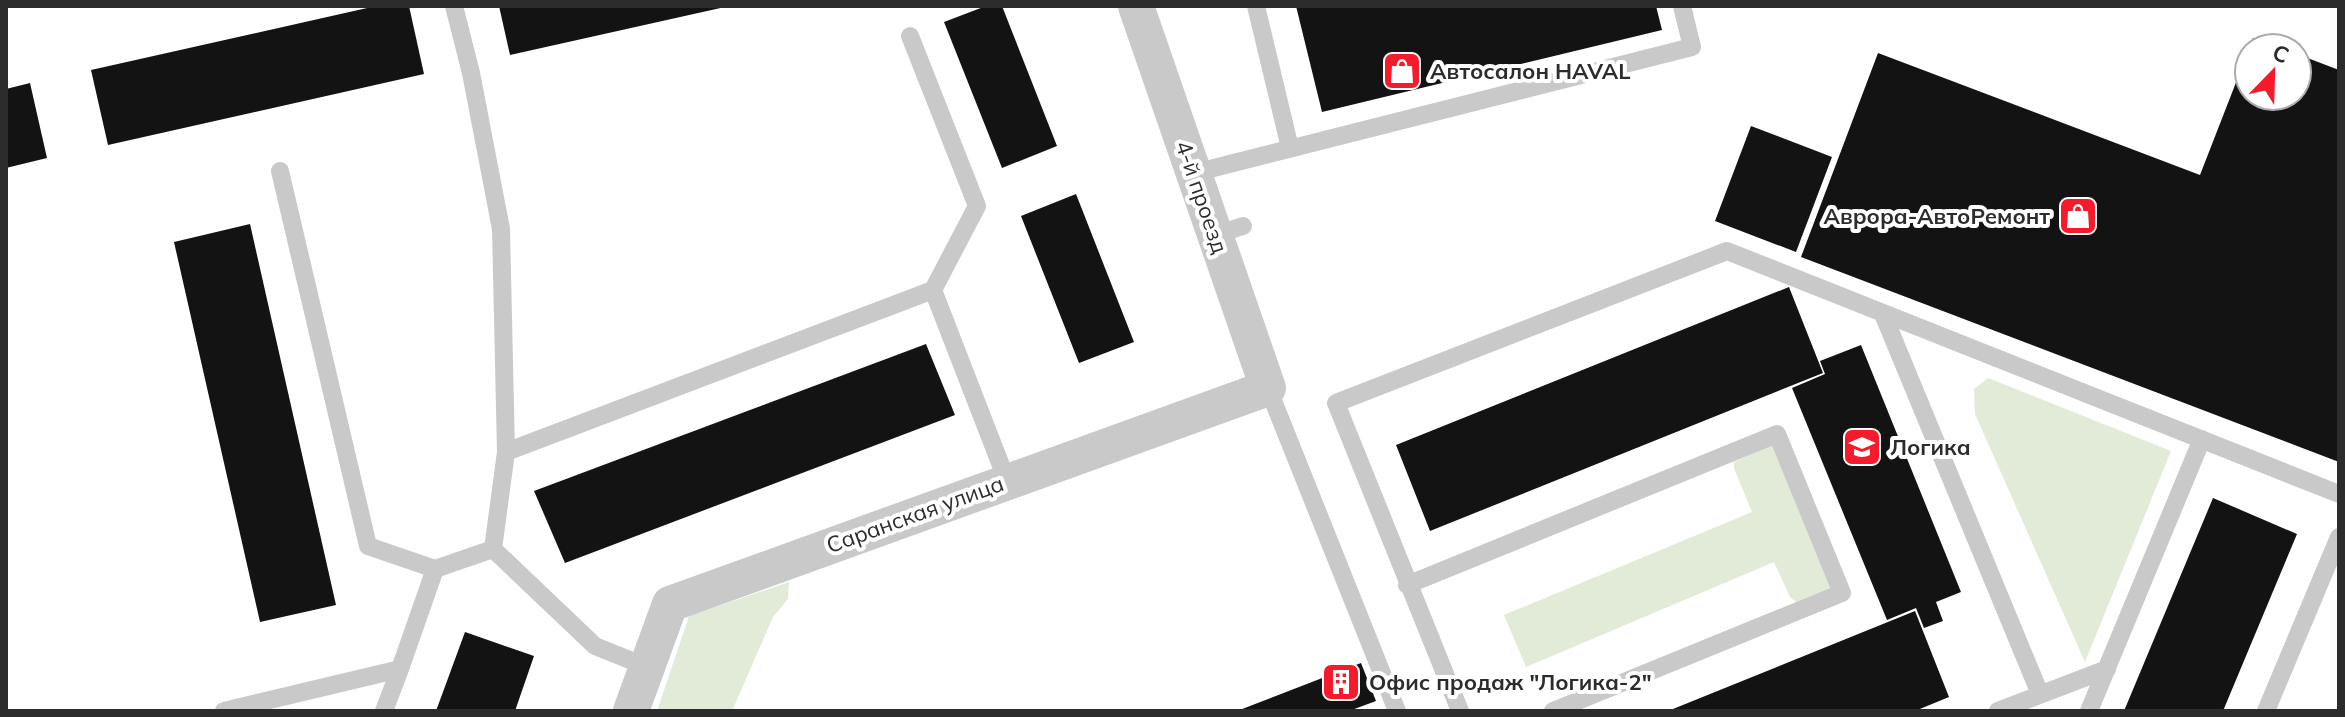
<svg xmlns="http://www.w3.org/2000/svg" width="2345" height="717" viewBox="0 0 2345 717" font-family="Mulish,sans-serif">
  <rect width="100%" height="100%" fill="#fff"/>
  <path fill="#e2ebd7" d="M1988,378L2171,451L2085,662L1975,414L1974,389Z
    M1769,446H1776L1833,586L1827,592L1796,602L1790,597L1774,562L1526,667L1504,615L1752,512L1734,468V462Z
    M789,582L788,599L773,617L732,711H657L689,616Z"/>
  <path fill="#131313" d="M376,6H409L424,74L108,145L91,70Z
    M499,6H725V7L510,55Z
    M986,6H1002L1057,146L1002,168L944,22Z
    M1296,6H1656L1662,30L1322,112Z
    M2253,38L2279,48H2249Z
    M2249,49V96H2297V54L2339,70V462L1801,257L1878,53L2200,175Z
    M30,83L47,158L6,168V89Z
    M1751,126L1832,157L1796,252L1715,221Z
    M1076,194L1134,342L1079,363L1021,216Z
    M250,224L336,605L260,622L174,242Z
    M1789,287L1823,373L1430,531L1396,445Z
    M926,344L955,415L565,563L534,491Z
    M1861,345L1961,592L1936,602L1943,621L1924,628L1916,608L1887,620L1792,388L1825,374L1820,361Z
    M2213,498L2297,534L2223,711H2124Z
    M1915,611L1949,697L1915,711H1668Z
    M465,632L534,656L515,711H436Z
    M1361,663L1376,701L1349,711H1237Z"/>
  <g fill="none" stroke-linecap="round" stroke-linejoin="round">
    <path stroke="#c9c9c9" stroke-width="18" d="M454,6L471,73L501,229L506,452L493,549L595,646L647,667
      M1256,6L1290,148
      M910,36L977,206L933,290
      M280,171L368,546L435,569
      M1194,173L1692,47L1682,6
      M1215,235L1243,226
      M1883,314L2040,694
      M1268,388L1397,711
      M506,452L933,290L1007,481
      M1407,585L1777,434L1842,593L1553,711
      M224,711L400,669L435,569L493,549
      M384,711L400,669
      M1460,711L1336,403L1727,251L2339,494
      M1998,711L2107,669
      M2089,711L2202,439
      M2266,711L2339,537"/>
    <path stroke="#c9c9c9" stroke-width="36" d="M631,711L670,604L1268,388L1136,6"/>
  </g>
  <defs>
    <g id="shop-square" transform="scale(2)"><rect x="-9" y="-9" width="18" height="18" rx="4" fill="#f61a2a" stroke="#fff"/><path d="M-5-2.5h2.3a2.7 3.5 0 0 1 5.4 0H5L5.5 6h-11ZM-1.5-2.5h3a1.5 2.3 0 0 0-3 0Z" fill="#fff"/></g>
    <g id="school-square" transform="scale(2)"><rect x="-9" y="-9" width="18" height="18" rx="4" fill="#f61a2a" stroke="#fff"/><path d="M0-5L7-2L0 1L-7-2ZM-4 1L0 2.5L4 1V4Q0 6-4 4Z" fill="#fff"/></g>
    <g id="building-square" transform="scale(2)"><rect x="-9" y="-9" width="18" height="18" rx="4" fill="#f61a2a" stroke="#fff"/><path d="M-4-6H4V6H1V3H-1V6H-4ZM-2.5-4.3h1.7v1.8h-1.7ZM.8-4.3h1.7v1.8H.8ZM-2.5-1h1.7V.8h-1.7ZM.8-1h1.7V.8H.8Z" fill="#fff"/></g>
  </defs>
  <g fill-rule="evenodd">
    <use href="#shop-square" x="1402" y="71"/>
    <use href="#shop-square" x="2078" y="216"/>
    <use href="#school-square" x="1862" y="447"/>
    <use href="#building-square" x="1341" y="682"/>
  </g>
  <g text-anchor="middle" dominant-baseline="central" stroke-width="8" stroke-linejoin="round" paint-order="stroke">
    <g font-size="22" font-weight="bold" fill="#2c2c2c" stroke="#fff" text-anchor="start">
      <text x="1430" y="71">Автосалон HAVAL</text>
      <text x="2050" y="216" text-anchor="end">Аврора-АвтоРемонт</text>
      <text x="1890" y="447">Логика</text>
      <text x="1369" y="682">Офис продаж "Логика-2"</text>
    </g>
    <g font-size="22" fill="#2c2c2c" stroke="#fff">
      <text transform="translate(1202 197) rotate(71)">4-й проезд</text>
      <text transform="translate(915 514) rotate(-20)">Саранская улица</text>
    </g>
  </g>
  <rect width="2345" height="717" fill="none" stroke="#2c2c2c" stroke-width="16"/>
  <g transform="translate(2273 72) rotate(23)"><circle r="38" fill="#ffffff" stroke="#ababab" stroke-width="2"/>
  <path d="M0-6L14 30L0 20L-14 30Z" fill="#f61a2a"/>
  <text y="-12" font-size="22" font-weight="bold" text-anchor="middle" fill="#2c2c2c">С</text>
  </g>
</svg>
